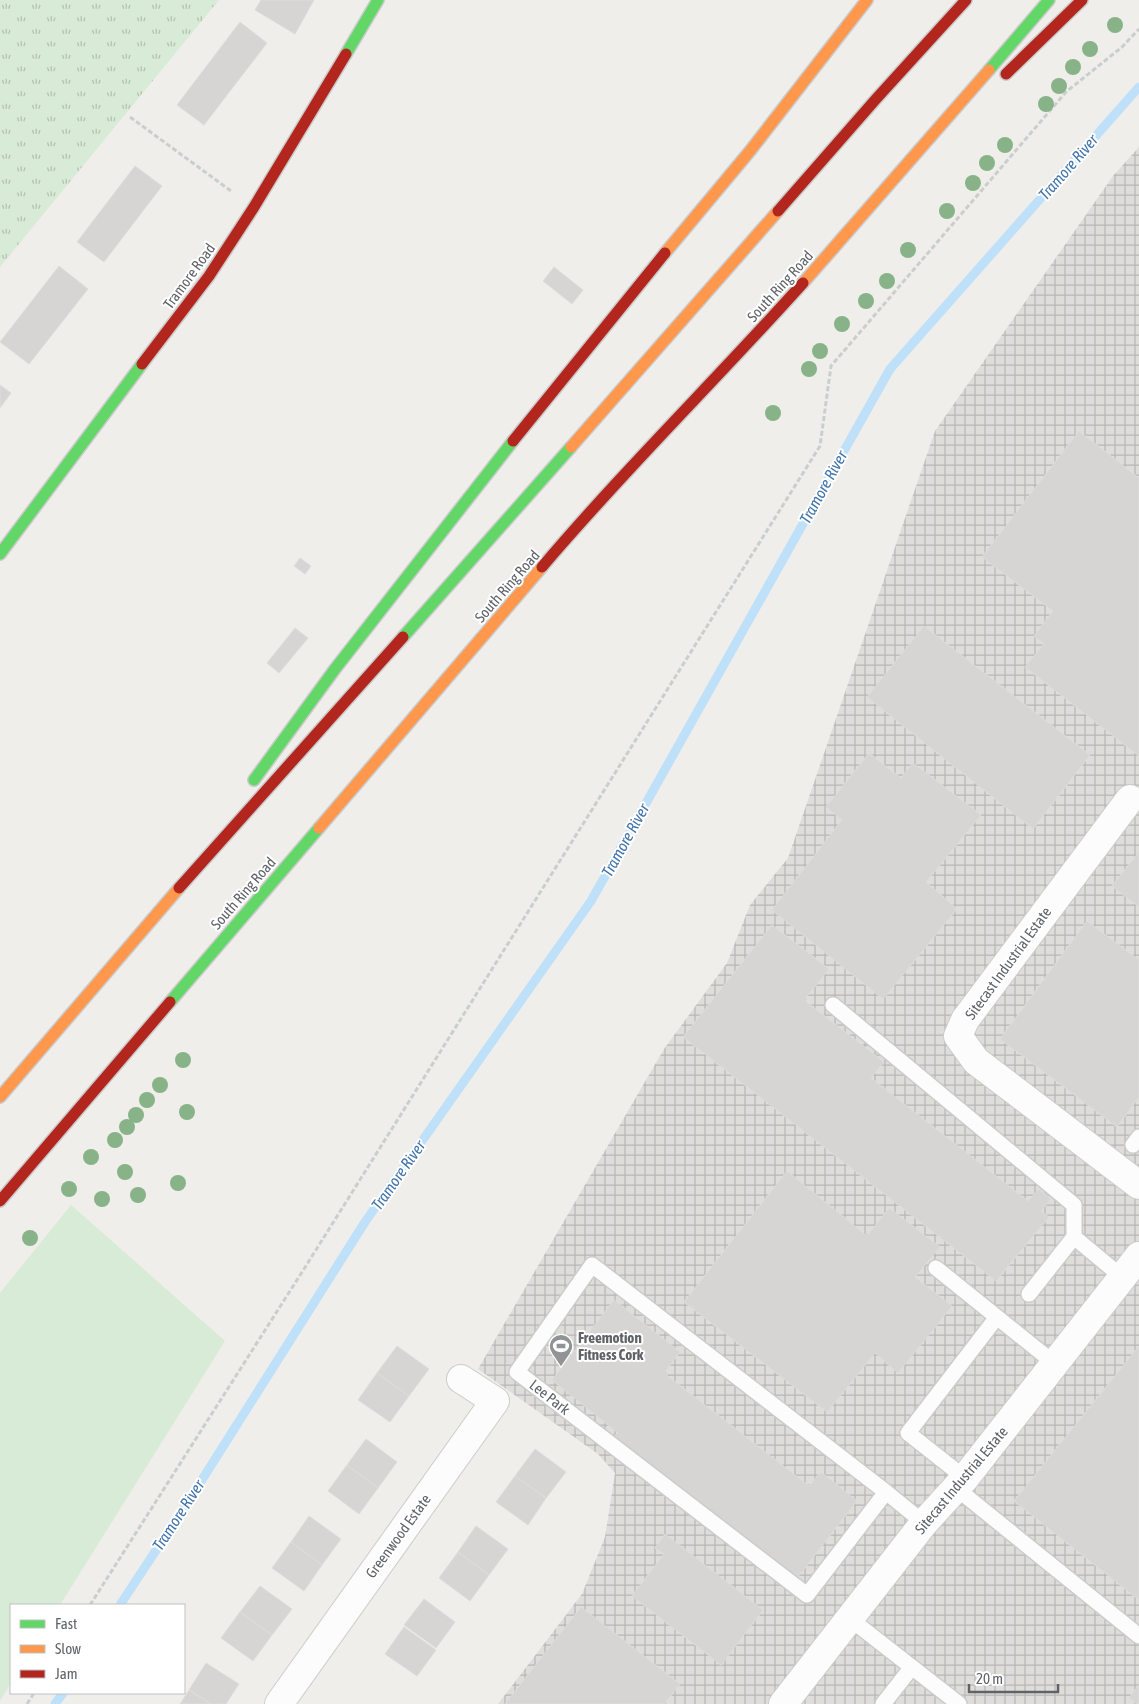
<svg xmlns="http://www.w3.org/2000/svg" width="1139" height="1704" viewBox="0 0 1139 1704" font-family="'Asap Condensed',sans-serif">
  <defs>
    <pattern id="industrial-grid" width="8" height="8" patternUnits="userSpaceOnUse" patternTransform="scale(1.25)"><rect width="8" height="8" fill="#dfddda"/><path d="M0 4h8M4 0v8" fill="none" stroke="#b8b7b5"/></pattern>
    <pattern id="grass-tufts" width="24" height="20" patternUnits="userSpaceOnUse" patternTransform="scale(1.25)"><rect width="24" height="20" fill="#d8ebd6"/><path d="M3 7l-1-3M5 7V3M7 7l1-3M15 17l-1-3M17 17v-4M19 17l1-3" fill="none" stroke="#b2c2b1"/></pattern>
  </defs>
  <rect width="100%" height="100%" fill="#efeeea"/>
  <path fill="url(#industrial-grid)" d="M1139,147V1704H498L582,1594L605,1537L615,1473L598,1454L478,1369L664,1049L727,963L750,905L788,858L935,431L1113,176Z"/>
  <path fill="url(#grass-tufts)" d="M0,0H219L0,267Z"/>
  <path fill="#d8ebd6" d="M71,1205L225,1341L60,1605H11V1683L0,1701V1293Z"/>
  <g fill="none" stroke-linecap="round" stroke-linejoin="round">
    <path stroke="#bfe0f9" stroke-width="9" d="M120,1605L193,1494L365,1222L591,901L890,369L1139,87
      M55,1704L63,1693"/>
  </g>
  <path fill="#d6d5d3" stroke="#deddd9" d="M261,0H314L295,34L255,10Z
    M240,22L267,43L204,125L177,105Z
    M135,166L162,186L104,262L77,242Z
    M59,266L88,289L29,364L0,342Z
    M554,267L583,290L572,304L543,281Z
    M0,385L11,393L0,408Z
    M1079,431L1139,478V756L1025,667L1044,644L1034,636L1053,611L982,557Z
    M300,558L311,566L305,574L294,566Z
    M924,626L1090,755L1033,829L867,697Z
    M295,628L308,638L279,673L267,663Z
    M869,753L901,778L913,763L981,815L926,882L957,909L883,999L772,910L842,820L826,807Z
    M1139,852V907L1112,886Z
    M1087,921L1139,960V1097L1117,1127L1000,1039Z
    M772,925L829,969L804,1000L884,1062L871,1078L1028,1201L1039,1189L1051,1199L1041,1211L1049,1217L996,1281L683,1037Z
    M787,1171L867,1236L889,1208L940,1247L915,1277L952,1306L898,1373L875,1353L827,1412L684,1302Z
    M614,1300L680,1352L664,1373L809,1486L821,1472L857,1501L797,1578L613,1437L618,1433L552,1380Z
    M397,1346L429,1369L409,1396L377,1373Z
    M1139,1346V1600L1014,1501Z
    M377,1373L409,1396L390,1422L358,1400Z
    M366,1439L397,1462L378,1488L347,1465Z
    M535,1449L566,1472L546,1498L515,1476Z
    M347,1465L378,1488L359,1514L328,1491Z
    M515,1476L546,1498L528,1525L496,1502Z
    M309,1516L341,1539L322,1565L291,1542Z
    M476,1526L508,1549L489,1575L458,1552Z
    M665,1534L763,1610L721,1665L632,1596L664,1554L655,1548Z
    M291,1542L322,1565L304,1591L272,1568Z
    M458,1552L489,1575L470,1601L439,1578Z
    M260,1586L292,1609L272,1635L240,1612Z
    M424,1599L455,1622L436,1648L404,1625Z
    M581,1607L680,1684L664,1704H505Z
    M240,1612L272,1635L253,1661L221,1638Z
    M404,1627L436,1650L417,1676L385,1654Z
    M206,1663L239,1684L226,1704H211L189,1690Z
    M1139,1685V1704H1137L1129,1698Z
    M189,1690L211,1704H180Z"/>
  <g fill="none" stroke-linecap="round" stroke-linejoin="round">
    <g stroke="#cbcccc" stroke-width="18">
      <path id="lane" d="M833,1005L1074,1205V1237L1029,1294
        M1133,1145L1139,1137
        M1074,1237L1122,1277
        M936,1268L1054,1363
        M965,1478L908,1433L997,1317
        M956,1488L1139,1636
        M886,1492L807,1595L517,1372L592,1265L886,1492L924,1523
        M849,1618L959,1704
        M883,1704L912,1667"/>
    </g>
    <g stroke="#cbcccc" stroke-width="30">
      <path id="street" d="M1130,799L965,1020L958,1036L976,1061L1139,1185
        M279,1704L495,1401L461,1379
        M783,1704L924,1523L965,1478L1139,1256"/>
    </g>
    <g stroke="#cacacb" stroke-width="14">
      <path id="fast" d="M346,54L378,0
        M989,70L1049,0
        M0,554L142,364
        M403,637L571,447
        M254,780L335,669L513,441
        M170,1002L319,828"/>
    </g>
    <g stroke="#cacacb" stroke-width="14">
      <path id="slow" d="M665,253L750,151L867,0
        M803,283L989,70
        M571,447L778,211
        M319,828L542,567
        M0,1097L179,888"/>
    </g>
    <g stroke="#cacacb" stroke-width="14">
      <path id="jam" d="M1006,74L1082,0
        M778,211L876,99L966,0
        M142,364L209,276L254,207L346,54
        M513,441L665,253
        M542,567C625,469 717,379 803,283
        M179,888L403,637
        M0,1201L170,1002"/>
    </g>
    <path stroke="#cacfcc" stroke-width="3" stroke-dasharray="5 2.5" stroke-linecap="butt" d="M130,117L231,191
      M90,1605L304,1269L820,446L831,366L1066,92L1122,47L1139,29
      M27,1704L34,1693"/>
    <use href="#lane" stroke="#fdfcfc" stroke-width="15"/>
    <use href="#street" stroke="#fdfcfc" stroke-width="28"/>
    <use href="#fast" stroke="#63d668" stroke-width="11"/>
    <use href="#slow" stroke="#ff974d" stroke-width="11"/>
    <use href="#jam" stroke="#b3261e" stroke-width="11"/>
  </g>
  <g fill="#88b388">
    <circle cx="1115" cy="25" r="8"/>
    <circle cx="1090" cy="49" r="8"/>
    <circle cx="1073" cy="67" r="8"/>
    <circle cx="1059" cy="86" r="8"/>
    <circle cx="1046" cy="104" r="8"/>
    <circle cx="1005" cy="145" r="8"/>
    <circle cx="987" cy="163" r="8"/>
    <circle cx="973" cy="183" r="8"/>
    <circle cx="947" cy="211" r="8"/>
    <circle cx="908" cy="250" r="8"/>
    <circle cx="887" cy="281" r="8"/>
    <circle cx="866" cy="301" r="8"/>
    <circle cx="842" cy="324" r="8"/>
    <circle cx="820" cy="351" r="8"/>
    <circle cx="809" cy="369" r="8"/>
    <circle cx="773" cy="413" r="8"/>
    <circle cx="183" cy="1060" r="8"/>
    <circle cx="160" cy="1085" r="8"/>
    <circle cx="147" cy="1100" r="8"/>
    <circle cx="187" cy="1112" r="8"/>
    <circle cx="136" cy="1115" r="8"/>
    <circle cx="127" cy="1127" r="8"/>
    <circle cx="115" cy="1140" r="8"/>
    <circle cx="91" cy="1157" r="8"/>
    <circle cx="125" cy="1172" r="8"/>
    <circle cx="178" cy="1183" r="8"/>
    <circle cx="69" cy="1189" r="8"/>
    <circle cx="138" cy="1195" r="8"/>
    <circle cx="102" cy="1199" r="8"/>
    <circle cx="30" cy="1238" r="8"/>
  </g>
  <defs>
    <g id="stadium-pin" transform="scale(1.25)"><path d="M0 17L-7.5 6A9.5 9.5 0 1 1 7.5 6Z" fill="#919496" stroke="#fff"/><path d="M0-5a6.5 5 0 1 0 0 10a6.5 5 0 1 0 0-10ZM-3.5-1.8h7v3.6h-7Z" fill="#fff"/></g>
  </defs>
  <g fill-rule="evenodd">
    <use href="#stadium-pin" x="561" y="1346"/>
  </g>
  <g text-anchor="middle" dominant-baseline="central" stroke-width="4" stroke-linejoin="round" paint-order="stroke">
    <g font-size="15" fill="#5f6368" stroke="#fff">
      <text transform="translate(189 276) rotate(-54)">Tramore Road</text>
      <text transform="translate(780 286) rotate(-48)">South Ring Road</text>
      <text transform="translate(507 586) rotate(-49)">South Ring Road</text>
      <text transform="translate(243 893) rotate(-49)">South Ring Road</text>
      <text transform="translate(1008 963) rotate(-54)">Sitecast Industrial Estate</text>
      <text transform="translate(550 1397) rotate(38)">Lee Park</text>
      <text transform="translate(961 1480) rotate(-50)">Sitecast Industrial Estate</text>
      <text transform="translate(398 1536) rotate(-54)">Greenwood Estate</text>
    </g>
    <g font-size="15" font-weight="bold" fill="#5f6368" stroke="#fff" text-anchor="start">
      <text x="578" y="1337">Freemotion<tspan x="578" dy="17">Fitness Cork</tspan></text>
    </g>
    <g font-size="16" font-style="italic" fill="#4174aa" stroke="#fff">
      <text transform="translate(1068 167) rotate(-49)">Tramore River</text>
      <text transform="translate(823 487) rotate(-61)">Tramore River</text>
      <text transform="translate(625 840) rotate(-61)">Tramore River</text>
      <text transform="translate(398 1175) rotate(-55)">Tramore River</text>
      <text transform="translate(178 1515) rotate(-57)">Tramore River</text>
    </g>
  </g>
  <rect x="10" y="1604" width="175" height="90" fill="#ffffff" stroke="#bfc1c3"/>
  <rect x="20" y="1620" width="25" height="8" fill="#63d668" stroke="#bfc1c3"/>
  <text x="55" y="1629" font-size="15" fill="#5f6368">Fast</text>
  <rect x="20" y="1645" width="25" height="8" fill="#ff974d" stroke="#bfc1c3"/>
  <text x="55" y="1654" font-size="15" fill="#5f6368">Slow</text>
  <rect x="20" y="1670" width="25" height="8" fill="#b3261e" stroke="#bfc1c3"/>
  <text x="55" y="1679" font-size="15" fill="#5f6368">Jam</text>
  <path d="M969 1684v8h89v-8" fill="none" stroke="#5f6368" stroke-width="2.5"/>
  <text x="976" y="1684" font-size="15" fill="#5f6368" stroke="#ffffff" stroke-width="4" paint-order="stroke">20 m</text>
</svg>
